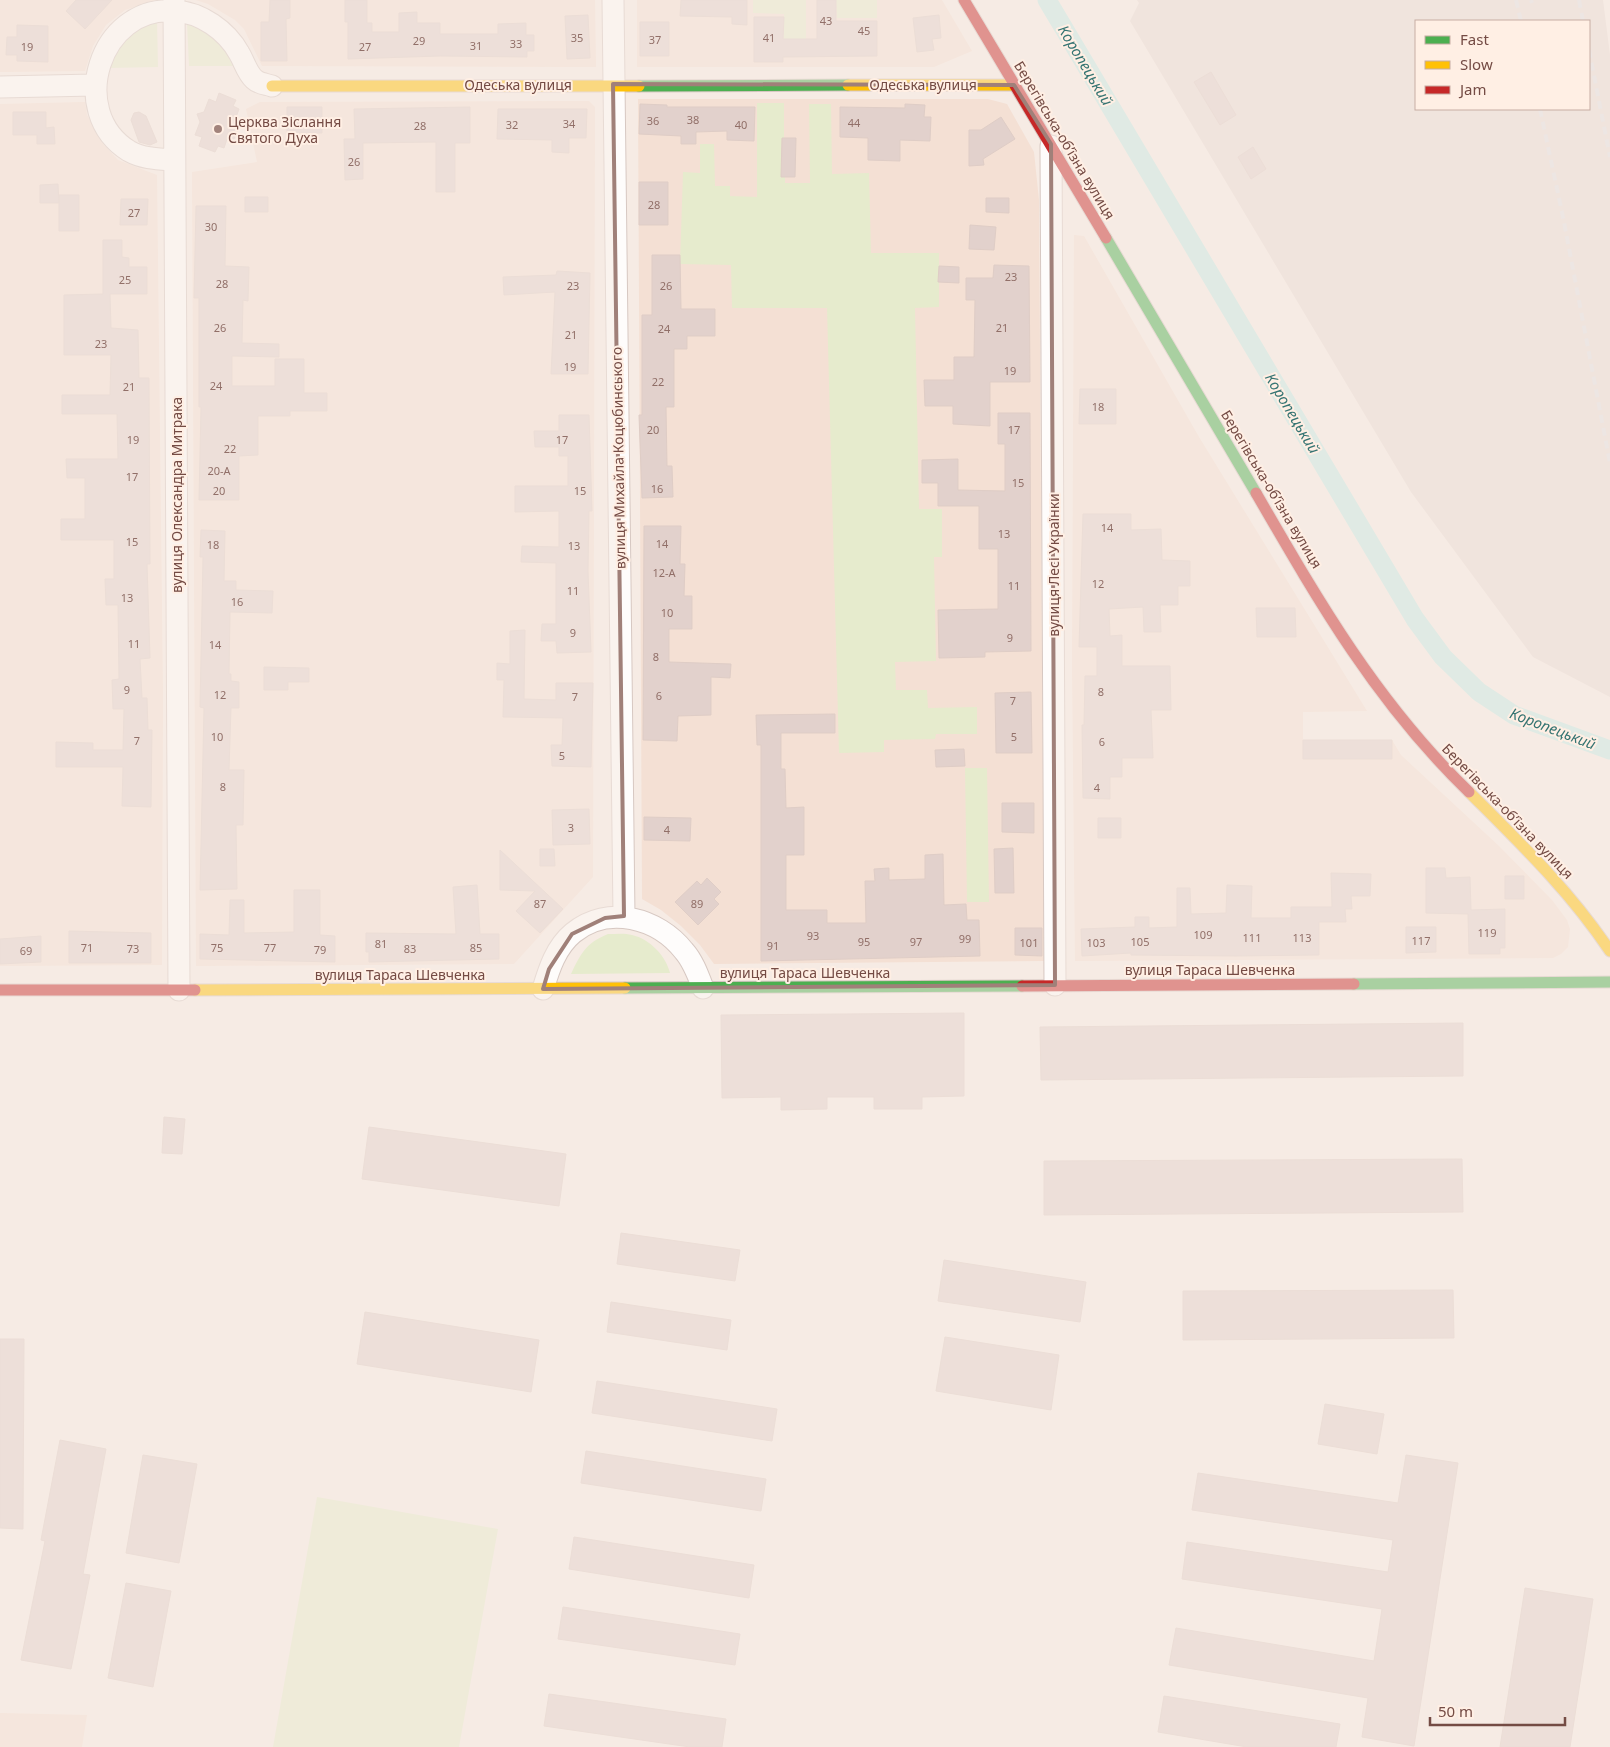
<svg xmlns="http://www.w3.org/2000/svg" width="1610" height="1747" viewBox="0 0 1610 1747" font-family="'Noto Sans',sans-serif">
  <rect width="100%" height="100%" fill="#f6ebe4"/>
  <path fill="#f4e0d4" d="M0,0H156L125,10L106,25L93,46L85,71L0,72Z
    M196,0H595L596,67L262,66L244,29L235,20L208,4Z
    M637,0H942L972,51L934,67H637Z
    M638,99H988L1007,104L1034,152L1039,200L1044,961L714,964L700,945L681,926L661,910L642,899Z
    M589,101L595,107L593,877L514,964L196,966L192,172L257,162L246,109L260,102Z
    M85,102L87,115L104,145L118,160L157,175L163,696L162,965L0,966V104Z
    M1074,235L1084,236L1199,437L1367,711L1303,712V759H1391L1392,740L1401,755L1499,846L1552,900L1567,920L1570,929L1568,947L1561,954L1553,958L1075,961L1072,664Z
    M0,1713L87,1715L82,1747H0Z"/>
  <path fill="#e9dbd5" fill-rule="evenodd" d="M1137,0H1603L1610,55V697L1533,657L1411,492L1130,21L1139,3ZM1416,21H1589V109H1416Z"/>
  <path fill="#e6ebcd" d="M753,0H806V57H783L784,14L753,13Z
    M836,0H877V18H837Z
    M157,21L158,67L109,68L118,45L142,27Z
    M187,23L198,26L223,43L233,66H189Z
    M757,103H784V138H782L781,176L785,177V183H810L809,104H831L832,174L869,173L871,253H939V307L915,308L919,509H942V557H934L936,661L895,662L896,690H927L928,708L977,707V734H936L935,739L884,740V752L839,753L827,308H732L731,265L680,264L683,172L700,173V144H714L715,186H730V196L757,197Z
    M965,768H987L989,902H967Z
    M608,934C616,934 625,933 632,935C650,939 666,956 670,973L571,974C581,953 586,943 608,934Z
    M317,1497L498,1529L459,1747H273Z"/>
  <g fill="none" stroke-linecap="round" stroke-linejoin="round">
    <path stroke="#c5e9e4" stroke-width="19" d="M1047,0L1415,619L1443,657L1479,692L1514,715L1610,750"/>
  </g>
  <path fill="#e2d1cc" stroke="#dfcdc6" d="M76,0H112L85,29L66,11Z
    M270,0H290V18L286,19L287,61H261V22H269Z
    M345,0H367V23H372V32H399V13L417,12V23H440V34H498V24L526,23V35H534V51H527V57L440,56L348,59V22H345Z
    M681,0H747V25L732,24V17L680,16Z
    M817,0H836V21H877V56L783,57V62H754V17H784L783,39H817Z
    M588,15L590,58L567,59L565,16Z
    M939,15L941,38L932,39L934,50L917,52L913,18Z
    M640,22H669V56H640Z
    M17,25L48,26V62L17,61V55H6L7,37H17Z
    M1211,72L1236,115L1220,125L1194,82Z
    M219,93L236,100L233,106L239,109L235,120L241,122L234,139L228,136L224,148L218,146L215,152L199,146L202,137L195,135L200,122L197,114L204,112L209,99L216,102Z
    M640,104L667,105V107H755L754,141L727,140V131L696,132V144H681V136L639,134Z
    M905,104L925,105L924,117H931L930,141L900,140V161L868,160V138L840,137V107L905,108Z
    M287,107H322V133H287Z
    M470,107V143H455V192H436V142L363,143V179L345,180L344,139H355L354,109Z
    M498,109H587L586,138H569V153L552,152V140L497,139Z
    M13,112H46V128L54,127L55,144H37V135H13Z
    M139,112L146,116L157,142L150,145L139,142L131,120L134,113Z
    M1001,117L1015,139L983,159L984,165L969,166V130H981Z
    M782,138H796L795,177H781Z
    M1253,147L1266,169L1251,179L1238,157Z
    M639,182H668V225H639Z
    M58,184L59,203H40V185Z
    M59,195H79V231H59Z
    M245,197H268V212H245Z
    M986,198H1009V213L986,212Z
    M121,199H148L147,225H120Z
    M196,206H226L225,266L249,267L248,301L243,300L242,343L279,344V357L232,356V386H275V359H304V393H327V411H290V416H258V455L239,456V500H199L201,407H199V298H194Z
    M970,225L996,227L994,250L969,249Z
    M103,240H122V257L129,258V267H147V294H110L111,328L138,330L139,378H149L150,564H147L150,658L140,659L142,698H147L148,730H152L151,807L122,806L123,767H56V742L93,743V750H123L124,709H113L112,680L119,679L118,605H106L105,579H114V540H61V519H85V478H67L66,459H118L117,414H62V395H110L111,355H64V295L103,294Z
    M652,255H680L681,309H715V336H687V349H674V407H666L667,466H672L673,497L642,498L639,415H642V315H652Z
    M994,265L1029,266L1030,382H990V426L953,424V406H925L924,380H954V357H974L975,300H966V278H993Z
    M939,266L959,267V283L938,282Z
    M557,271L590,273L588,374H551L555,292L504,295L503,277L556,275Z
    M1080,389H1116V424H1079Z
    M998,413H1030L1031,651L985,652V657L939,658L938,610L998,609V549H979V506H938V483H922V460L958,459V490L1005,491V444H998Z
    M559,415H589L592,511H589L588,571L591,652L557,653L556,641H541L542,624H556V563L521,562L522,546L559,547V511L515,512V486H568V456H559V447H535L534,431H559Z
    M1083,514H1131V530L1161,529L1162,560L1190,561V586H1178V605H1160L1161,632H1144L1143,607L1109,609L1110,636L1122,635V666H1170L1171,710H1151L1153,758H1122V777H1110V799L1083,798L1082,725H1084L1085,676H1097V647H1079Z
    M644,526H681L680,564H685L684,596H692V629H669V662L731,664L730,678L711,677V715L678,716L677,741L643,740Z
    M201,530L225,531L224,581H236V590L273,591L272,613L230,612L229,674H231V681L239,682V708H231L229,770H244L243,825H236L237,889L200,890L204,708L200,707L203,557H200Z
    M1256,608H1295L1296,637H1257Z
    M525,630L524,699L556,700V683H593L591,767L552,766L551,745H562L563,718L503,717L504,680H497V663L510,664V631Z
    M264,667L309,668V682H288V690H264Z
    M1031,692L1032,753H996L995,693Z
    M835,714V733H781V769H785L786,808L804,807V855H786V910H827V923H866L865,881H875L874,869L889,868V880L925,879V855L943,854L944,905L966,904L967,920H979L980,956L761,961V745H757L756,715Z
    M1303,740H1392V759H1303Z
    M964,749L965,766L936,767L935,750Z
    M1002,803H1034V833L1002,832Z
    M589,809L590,844L553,845L552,810Z
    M644,817L691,818L690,841L644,840Z
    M1098,818H1121V838H1098Z
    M1013,848L1014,893H995L994,849Z
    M540,849H554L555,866H540Z
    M500,850L563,909L540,933L516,911L535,891L500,890Z
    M1426,868H1445L1446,878L1470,877L1471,910L1505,909V948H1500V954H1469L1468,914L1426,913Z
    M1331,873L1371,874L1370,896H1351L1352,909H1345L1346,922H1319V955L1236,956L1131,955V953L1082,956L1081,929L1135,927V917H1149V928L1177,927V888H1190L1191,914L1226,913L1227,885L1252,886L1251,918H1291V907H1332Z
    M1505,876H1524V899H1505Z
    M707,878L721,892L714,899L719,904L698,925L675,902L697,881L701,885Z
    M477,885L480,934H499V959L369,962V952H366V933L456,934L453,887Z
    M294,890H320V935L335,936V962L200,959V934L229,935L230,900H244V933L294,932Z
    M1406,927H1436V952L1406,953Z
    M1015,928H1042V956L1015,955Z
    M69,931L151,933V963H69Z
    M41,936V962L0,964V939Z
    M964,1013V1096L922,1097V1109H874V1097H827V1109L781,1110V1097L722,1098L721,1015Z
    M1463,1023V1076L1041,1080L1040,1027Z
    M164,1117L185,1119L182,1154L162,1153Z
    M369,1127L566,1154L559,1206L362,1179Z
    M1462,1159L1463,1212L1044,1215V1161Z
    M621,1233L740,1250L735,1281L617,1264Z
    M944,1260L1086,1282L1080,1322L938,1301Z
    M1453,1290L1454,1338L1183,1340V1291Z
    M611,1302L731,1320L727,1350L607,1332Z
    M365,1312L539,1340L531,1392L357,1364Z
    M945,1337L1059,1355L1051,1410L936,1391Z
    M0,1339H24L23,1529L0,1528Z
    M597,1381L777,1409L772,1441L592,1413Z
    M1325,1404L1384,1414L1377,1454L1318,1444Z
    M60,1440L106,1449L83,1574L90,1575L71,1669L21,1660L45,1541L41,1540Z
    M586,1451L766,1479L761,1511L581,1483Z
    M143,1455L197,1464L179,1563L126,1553Z
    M1406,1455L1458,1463L1414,1746L1362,1737L1368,1698L1169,1665L1176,1628L1374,1661L1382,1609L1182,1579L1187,1542L1388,1572L1393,1540L1192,1510L1198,1473L1398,1503Z
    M574,1537L754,1565L749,1598L569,1569Z
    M126,1583L171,1591L153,1687L108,1678Z
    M1525,1588L1593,1599L1570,1747H1500Z
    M563,1607L740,1634L735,1665L558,1639Z
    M549,1694L726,1719L722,1747H690L544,1726Z
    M1164,1696L1340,1724L1336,1747H1247L1158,1732Z"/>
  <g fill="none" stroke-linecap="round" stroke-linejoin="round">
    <g stroke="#d7c8c2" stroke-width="23">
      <path id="street" d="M174,0L179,990
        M613,0L624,916
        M0,87L94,85
        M1051,146L1055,985
        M174,160C159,159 143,159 129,151C66,112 100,5 174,11C201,12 227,31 239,53C244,61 247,73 254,79C259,84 266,84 272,86
        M543,989C549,969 556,947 573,933C608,904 658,918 684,951C693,961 698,975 703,988"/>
    </g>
    <g stroke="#d6c6c1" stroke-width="13">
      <path id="fast" d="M639,86L848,85
        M1106,238L1256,493
        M1354,984L1610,982
        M625,988L1022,986"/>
    </g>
    <g stroke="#d6c6c1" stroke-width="13">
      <path id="slow" d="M848,85H1014
        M272,86H639
        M1469,792C1521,844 1569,890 1610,951
        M195,990L625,988"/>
    </g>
    <g stroke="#d6c6c1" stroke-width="13">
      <path id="jam" d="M964,0L1106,238
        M1256,493C1319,602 1377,703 1469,792
        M1022,986L1354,984
        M0,990H195"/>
    </g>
    <use href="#street" stroke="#fefcfb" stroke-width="21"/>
    <use href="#fast" stroke="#4caf50" stroke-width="11"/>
    <use href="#slow" stroke="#ffc107" stroke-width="11"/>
    <use href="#jam" stroke="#c62828" stroke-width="11"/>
    <path stroke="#e2dfe2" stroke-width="4" stroke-dasharray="8 5" stroke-linecap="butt" d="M1516,0L1521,21
      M1531,0L1532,3
      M1579,0L1583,21
      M1589,50L1610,157
      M1540,109L1563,217L1610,463"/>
  </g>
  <path d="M0 0H1610V1747H0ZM613,84L1014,85L1051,144L1055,985L543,989L549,969L572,934L605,918L624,916Z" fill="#f6ebe4" fill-opacity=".55" fill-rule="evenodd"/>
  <path fill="none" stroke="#a08079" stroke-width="4" stroke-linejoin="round" d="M613,84L1014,85L1051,144L1055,985L543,989L549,969L572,934L605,918L624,916Z"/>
  <circle fill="#a2837c" stroke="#ffefe4" stroke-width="2" cx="218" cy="129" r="5"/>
  <g text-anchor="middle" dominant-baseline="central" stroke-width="4" stroke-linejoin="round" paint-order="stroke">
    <g font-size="11" fill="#916f68">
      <text x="826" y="20">43</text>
      <text x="864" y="30">45</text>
      <text x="577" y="37">35</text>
      <text x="769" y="37">41</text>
      <text x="655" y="39">37</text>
      <text x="419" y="40">29</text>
      <text x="516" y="43">33</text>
      <text x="476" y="45">31</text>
      <text x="27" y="46">19</text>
      <text x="365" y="46">27</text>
      <text x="693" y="119">38</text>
      <text x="653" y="120">36</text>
      <text x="854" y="122">44</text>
      <text x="569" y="123">34</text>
      <text x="512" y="124">32</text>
      <text x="741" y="124">40</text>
      <text x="420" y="125">28</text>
      <text x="354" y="161">26</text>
      <text x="654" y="204">28</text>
      <text x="134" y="212">27</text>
      <text x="211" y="226">30</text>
      <text x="1011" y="276">23</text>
      <text x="125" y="279">25</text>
      <text x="222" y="283">28</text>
      <text x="573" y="285">23</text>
      <text x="666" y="285">26</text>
      <text x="220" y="327">26</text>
      <text x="1002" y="327">21</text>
      <text x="664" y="328">24</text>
      <text x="571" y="334">21</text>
      <text x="101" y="343">23</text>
      <text x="570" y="366">19</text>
      <text x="1010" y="370">19</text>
      <text x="658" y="381">22</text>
      <text x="216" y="385">24</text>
      <text x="129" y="386">21</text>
      <text x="1098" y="406">18</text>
      <text x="653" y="429">20</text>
      <text x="1014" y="429">17</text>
      <text x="133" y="439">19</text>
      <text x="562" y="439">17</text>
      <text x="230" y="448">22</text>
      <text x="219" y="470">20-А</text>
      <text x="132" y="476">17</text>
      <text x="1018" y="482">15</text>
      <text x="657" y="488">16</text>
      <text x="219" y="490">20</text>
      <text x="580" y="490">15</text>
      <text x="1107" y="527">14</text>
      <text x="1004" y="533">13</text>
      <text x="132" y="541">15</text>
      <text x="662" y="543">14</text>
      <text x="213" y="544">18</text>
      <text x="574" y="545">13</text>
      <text x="664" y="572">12-А</text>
      <text x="1098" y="583">12</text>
      <text x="1014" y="585">11</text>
      <text x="573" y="590">11</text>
      <text x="127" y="597">13</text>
      <text x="237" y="601">16</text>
      <text x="667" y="612">10</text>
      <text x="573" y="632">9</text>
      <text x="1010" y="637">9</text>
      <text x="134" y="643">11</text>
      <text x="215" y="644">14</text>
      <text x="656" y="656">8</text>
      <text x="127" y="689">9</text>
      <text x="1101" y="691">8</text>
      <text x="220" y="694">12</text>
      <text x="659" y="695">6</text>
      <text x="575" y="696">7</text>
      <text x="1013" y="700">7</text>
      <text x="217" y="736">10</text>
      <text x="1014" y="736">5</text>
      <text x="137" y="740">7</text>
      <text x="1102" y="741">6</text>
      <text x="562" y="755">5</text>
      <text x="223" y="786">8</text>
      <text x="1097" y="787">4</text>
      <text x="571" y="827">3</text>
      <text x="667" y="829">4</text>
      <text x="540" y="903">87</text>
      <text x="697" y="903">89</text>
      <text x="1487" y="932">119</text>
      <text x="1203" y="934">109</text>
      <text x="813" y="935">93</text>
      <text x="1252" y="937">111</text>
      <text x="1302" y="937">113</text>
      <text x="965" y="938">99</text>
      <text x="1421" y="940">117</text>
      <text x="864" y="941">95</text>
      <text x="916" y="941">97</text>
      <text x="1140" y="941">105</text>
      <text x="1029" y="942">101</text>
      <text x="1096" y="942">103</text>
      <text x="381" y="943">81</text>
      <text x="773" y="945">91</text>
      <text x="87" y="947">71</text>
      <text x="217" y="947">75</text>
      <text x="270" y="947">77</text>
      <text x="476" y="947">85</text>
      <text x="133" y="948">73</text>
      <text x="410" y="948">83</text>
      <text x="320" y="949">79</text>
      <text x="26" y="950">69</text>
    </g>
    <g font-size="14" fill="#744b44" stroke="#ffefe4">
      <text x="518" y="84">Одеська вулиця</text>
      <text x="923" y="84">Одеська вулиця</text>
      <text transform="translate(1065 140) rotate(59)">Берегівська-обʼїзна вулиця</text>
      <text transform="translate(618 458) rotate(-91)">вулиця Михайла Коцюбинського</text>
      <text transform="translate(1272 489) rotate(59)">Берегівська-обʼїзна вулиця</text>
      <text transform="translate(176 495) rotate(-90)">вулиця Олександра Митрака</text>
      <text transform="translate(1053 565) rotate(-90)">вулиця Лесі Українки</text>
      <text transform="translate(1508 811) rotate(46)">Берегівська-обʼїзна вулиця</text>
      <text x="1210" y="969">вулиця Тараса Шевченка</text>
      <text x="805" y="972">вулиця Тараса Шевченка</text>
      <text x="400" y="974">вулиця Тараса Шевченка</text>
    </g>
    <g font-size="14" fill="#744b44" stroke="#ffefe4" text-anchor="start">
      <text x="228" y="121">Церква Зіслання<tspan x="228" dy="16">Святого Духа</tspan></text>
    </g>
    <g font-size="15" font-style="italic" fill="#357472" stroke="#ffefe4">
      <text transform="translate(1086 65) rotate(59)">Коропецький</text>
      <text transform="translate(1293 413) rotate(59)">Коропецький</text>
      <text transform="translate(1553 728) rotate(21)">Коропецький</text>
    </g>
  </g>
  <rect x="1415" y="20" width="175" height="90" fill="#ffefe4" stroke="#c7ada4"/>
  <rect x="1425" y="36" width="25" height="8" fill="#4caf50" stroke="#c7ada4"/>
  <text x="1460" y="45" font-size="15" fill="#744b44">Fast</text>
  <rect x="1425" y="61" width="25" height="8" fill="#ffc107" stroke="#c7ada4"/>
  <text x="1460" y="70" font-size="15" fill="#744b44">Slow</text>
  <rect x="1425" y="86" width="25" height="8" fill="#c62828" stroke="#c7ada4"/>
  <text x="1460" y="95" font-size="15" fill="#744b44">Jam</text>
  <path d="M1430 1717v8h135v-8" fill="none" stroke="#744b44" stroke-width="2.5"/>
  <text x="1438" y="1717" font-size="15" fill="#744b44" stroke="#ffefe4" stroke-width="4" paint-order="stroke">50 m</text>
</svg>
